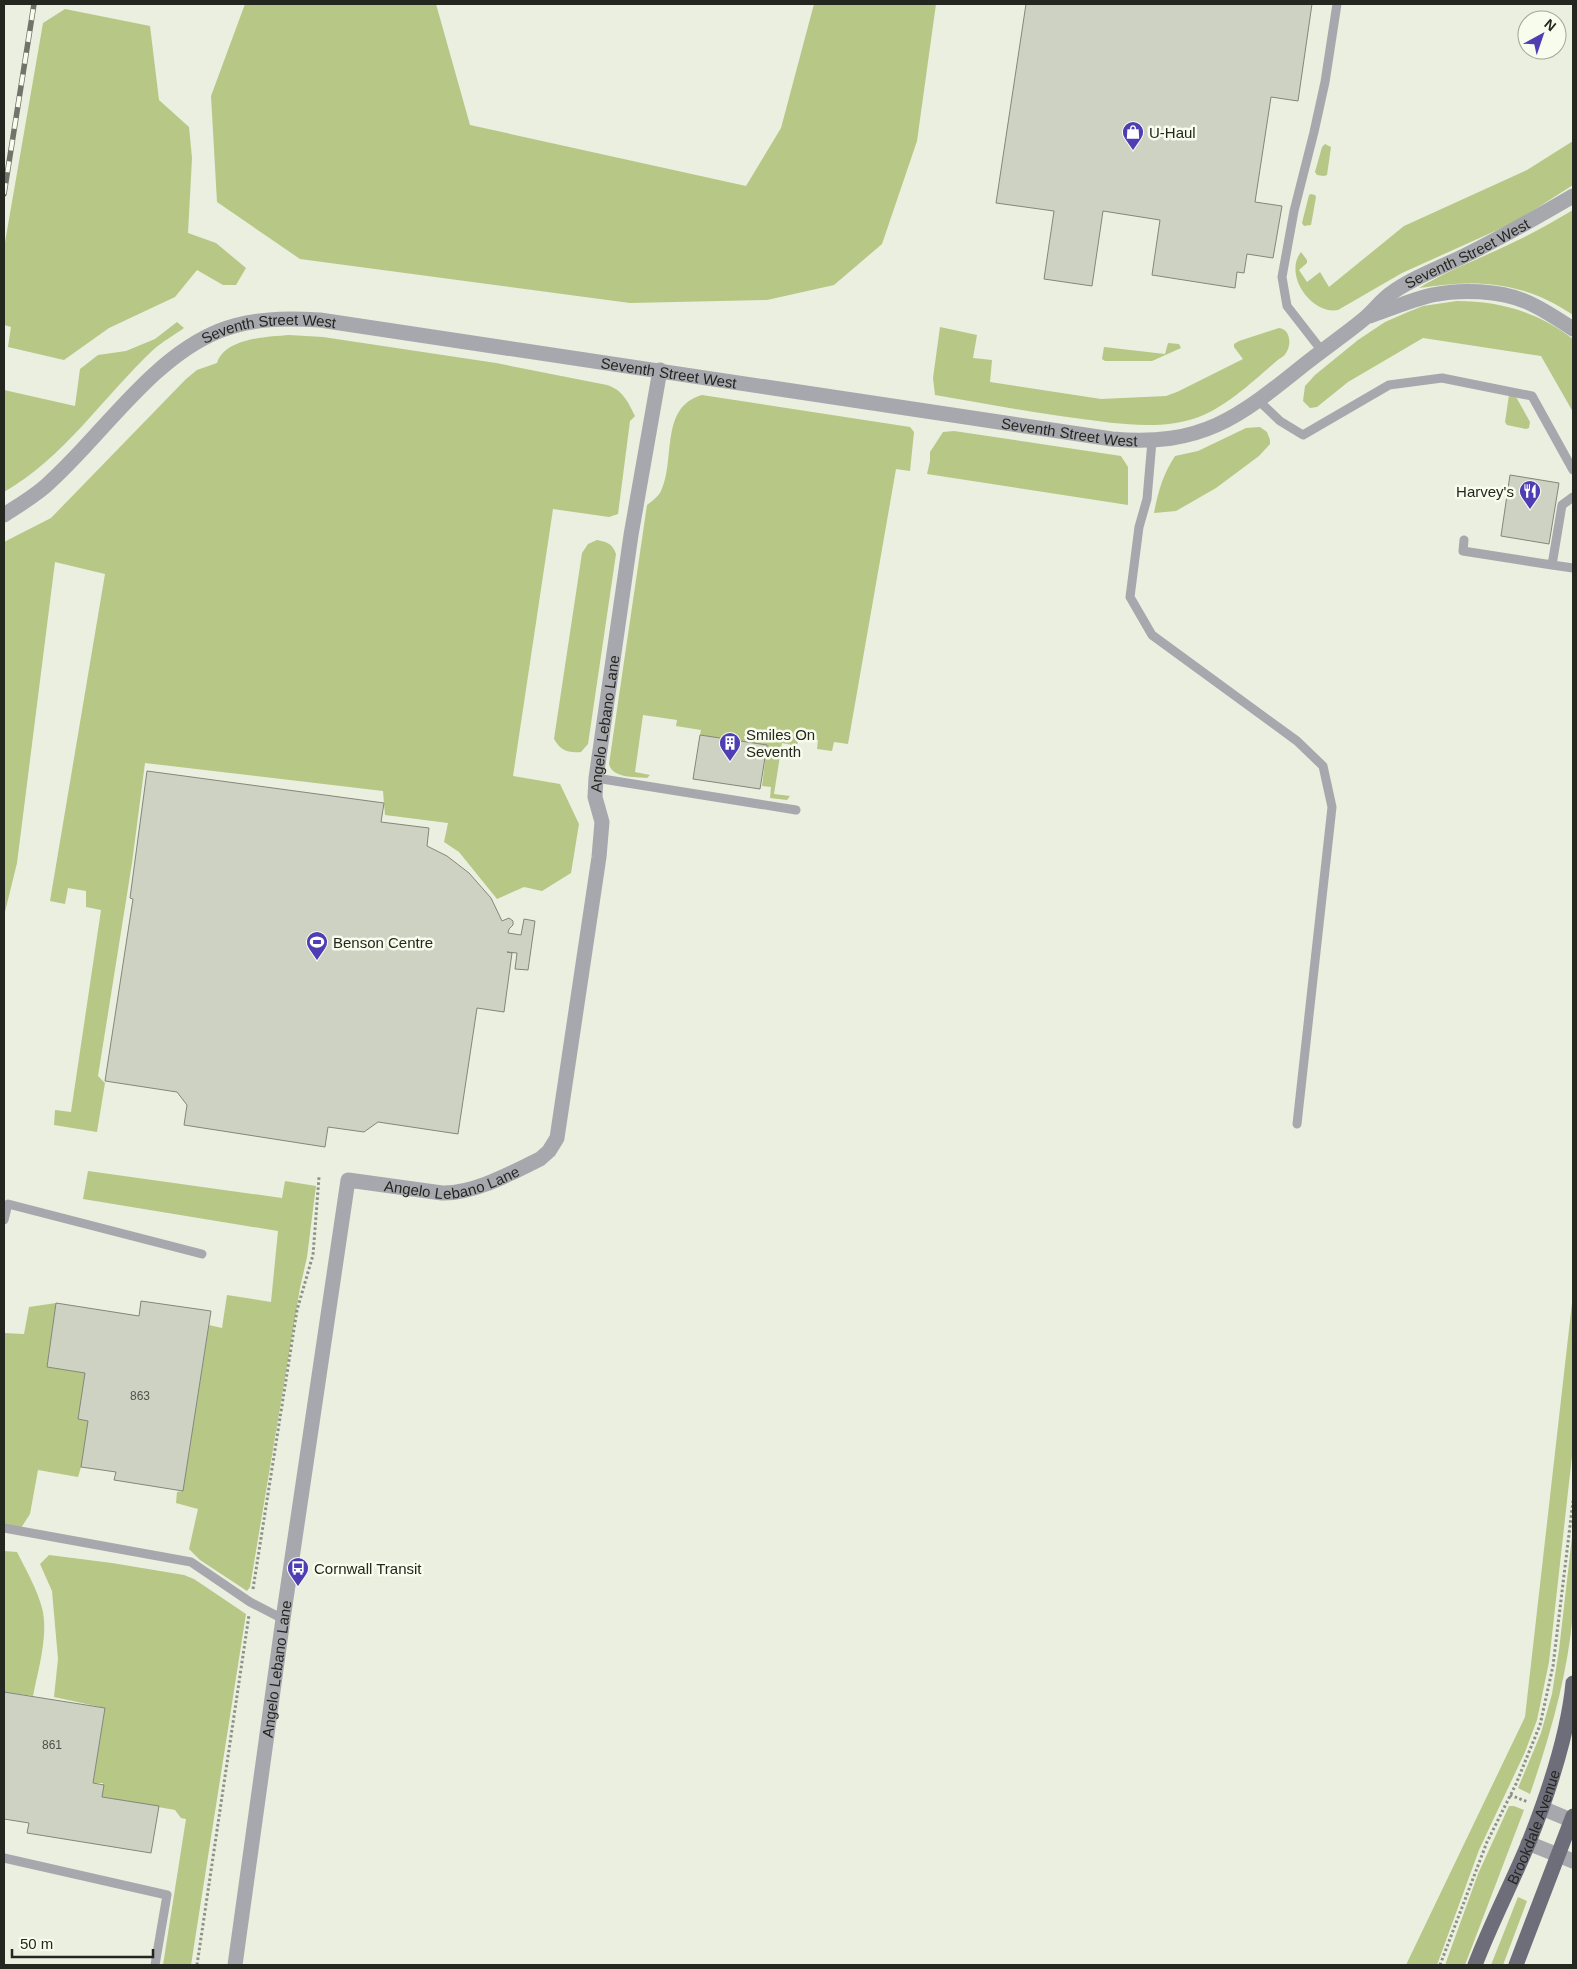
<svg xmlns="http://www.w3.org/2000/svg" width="1577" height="1969" viewBox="0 0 1577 1969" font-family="Arial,sans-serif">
  <rect width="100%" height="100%" fill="#eaefdf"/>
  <path fill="#b6c786" d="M245,4H436L470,125L746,186L781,128L814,4H936L917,141L882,244L834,285L767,300L630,303L300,259L217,202L211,96Z
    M65,9L150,26L159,100L189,127L192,158L188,233L216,243L246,268L236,285H223L197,270L175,297L109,328L64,360L8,347L11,327L4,325V248L43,23Z
    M1573,141V185L1515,222L1402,273L1338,310C1312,315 1283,275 1301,252L1307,260V263L1299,270L1307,282L1320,272L1329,287L1404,226L1527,170Z
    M1325,144L1331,147L1327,175L1324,176L1317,175L1315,172L1322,147Z
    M1311,194L1315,195L1316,197L1311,225L1304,226L1302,223L1309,195Z
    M1573,210V315C1523,281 1477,279 1419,288C1443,273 1469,263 1495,251C1522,239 1548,225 1573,210Z
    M1457,301C1500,301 1538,312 1573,339V412L1541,356L1423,338L1348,382L1317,407L1310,408L1303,401L1305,386L1315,375L1358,340L1385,322L1408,312L1423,306Z
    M177,322L184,328C174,335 162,342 153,350C103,397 64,458 4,492V390L75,406L80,369L98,355L126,351L155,339Z
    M940,327L977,335L973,358L992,360L990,382L1101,399L1166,396L1177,392L1243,359L1234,347V344L1239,341L1279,328C1290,329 1292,344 1286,353C1284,356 1282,357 1279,359C1254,380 1227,407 1196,418C1158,431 1113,423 1075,418C1028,412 982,403 935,395L933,378Z
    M289,335L323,337L496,363L607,385C623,390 628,402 635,416L630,421L618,514L609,517L553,509L513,776L560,784L579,824L571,873L542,891L524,887L497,899L459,852L444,842L448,823L385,815L383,791L145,763L132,863L98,1076L105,1083L97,1132L54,1125L55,1110L71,1112L101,910L86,907V891L68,888L65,904L50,901L105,574L55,562L17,863L4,916V542L51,518L186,379L197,370L217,363C225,338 266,337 289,335Z
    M1168,343L1179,344L1181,348L1152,361H1105L1102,359L1104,347L1165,354Z
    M702,395L910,427L914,432L910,471L896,469L848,744L834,742L832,751L817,749L818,740L799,737L797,746L782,743L774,794L790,796L787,800L770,798L771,787L762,786L767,745L700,735L701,730L676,726L677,720L643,715L635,772L650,775L647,778C635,777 612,778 609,764L647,505C652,501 658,497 661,491C676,460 659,407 702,395Z
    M1509,395H1515L1530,422L1529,428L1526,429L1507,425L1505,422Z
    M1260,427L1267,432L1270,440V444L1259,456L1216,488L1176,511L1154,513C1158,492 1163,474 1175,456L1198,451L1246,428Z
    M954,431L1121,456L1128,467V505L927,474L930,461V452L943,432Z
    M597,540C607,542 612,543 616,554L588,744L581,752C568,753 561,751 554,739L582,553L588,544Z
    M88,1171L282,1198L285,1181L316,1186L307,1257L300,1288L250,1587L247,1591L200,1560L189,1549L198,1509L176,1503L177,1492L183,1491L209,1325L222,1328L227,1295L271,1302L278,1231L83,1199Z
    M1573,1294V1447L1549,1662L1537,1720L1525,1752L1479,1850L1437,1965H1406L1525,1717Z
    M56,1303L47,1367L85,1373L78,1419L88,1421L81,1467L78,1477L38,1470L30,1514L21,1528L4,1525V1333L24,1334L29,1307Z
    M1573,1528C1573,1556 1575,1584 1573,1612C1568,1674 1550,1736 1530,1794L1518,1788L1541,1733L1552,1694L1559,1650Z
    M4,1551L17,1552C26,1570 37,1589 42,1608C49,1634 38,1670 33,1696L4,1692Z
    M49,1555L112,1563L184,1575L194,1579L246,1614L191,1965H163L186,1819L181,1818L175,1810L102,1797L103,1783H93L105,1708L54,1697L58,1659L52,1591L40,1564Z
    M1509,1806H1514L1524,1810L1465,1965H1445L1478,1874Z
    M1518,1897L1527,1901L1503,1965H1491Z"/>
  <path fill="#cdd2c3" stroke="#828779" d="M1026,4H1312L1298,101L1271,97L1255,202L1282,206L1273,258L1247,254L1244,273L1237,272L1235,288L1152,275L1160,220L1103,211L1092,286L1044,279L1054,211L996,203Z
    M1510,475L1559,483L1549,544L1501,536Z
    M700,735L767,745L760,789L693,779Z
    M147,771L384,803L381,822L429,828L427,846L447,856L469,873L491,898L502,921L509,918L513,921V925L509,929L508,933L521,935L524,919L535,921L528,970L515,969L517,953L507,952L512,953L504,1012L477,1008L458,1134L378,1122L364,1132L328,1127L325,1147L184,1125L187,1105L177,1092L105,1081L133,899L130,898Z
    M141,1301L211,1311L183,1491L114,1480L116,1472L81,1467L88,1421L78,1419L85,1373L47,1367L56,1303L139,1316Z
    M4,1692L105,1708L93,1783L104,1785L102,1797L159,1806L151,1853L27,1833L29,1823L4,1819Z"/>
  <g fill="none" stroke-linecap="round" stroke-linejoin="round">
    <path stroke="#8d9185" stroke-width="3" stroke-dasharray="2.5 2.5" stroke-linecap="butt" d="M253,1589L297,1310L313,1255L319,1177
      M1510,1795L1528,1802
      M197,1965L249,1615
      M1440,1965L1487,1842L1516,1784L1540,1725L1553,1666L1573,1501"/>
    <path stroke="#a7a7ae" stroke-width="9" d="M1322,351L1287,306L1282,277L1294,211L1314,132L1325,82L1337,4
      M1259,401L1280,421L1303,435L1389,385L1442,378L1532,396L1573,470
      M1152,441L1147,499L1139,527L1130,597L1152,635L1297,741L1323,766L1332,807L1297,1124
      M1464,540L1463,551L1552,565L1562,505L1573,497
      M1552,565L1573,568
      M596,778L796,810
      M4,1220L8,1204L202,1254
      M4,1528L191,1562L250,1602L283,1619
      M4,1858L167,1895L155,1965"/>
    <g stroke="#a7a7ae" stroke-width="15">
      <path d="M1542,1808L1573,1821"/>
      <path d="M1528,1843L1573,1861"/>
      <path id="s1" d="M235,1965L283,1619L348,1180L442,1193C474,1194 511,1173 540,1159L549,1151L557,1138L599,857L602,822L595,797L596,778L631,535L660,370"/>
    </g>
    <g stroke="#a7a7ae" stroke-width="15">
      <path d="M1370,316C1390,309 1411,300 1432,295C1460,289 1500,290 1527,302C1543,309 1558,319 1573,329"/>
      <path id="s2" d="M4,515C19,505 37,495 50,482C103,434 152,358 219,331C252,318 286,318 320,320L1112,439C1202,447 1238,418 1305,364C1325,348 1346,334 1365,318C1374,310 1381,301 1390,294C1412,278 1439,268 1464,256C1501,238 1537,217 1573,196"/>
    </g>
    <g stroke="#6d6e79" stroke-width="15">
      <path id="s3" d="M1475,1965C1491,1923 1512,1883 1529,1842C1548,1794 1568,1735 1573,1683"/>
      <path d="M1516,1965L1573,1816"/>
    </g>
    <g stroke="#71746a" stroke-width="5.5">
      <path id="rail" d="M4,194L34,4"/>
    </g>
    <use href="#rail" stroke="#f7fcec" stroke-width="4" stroke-dasharray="11" stroke-linecap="butt"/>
  </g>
  <defs>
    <g id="shop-pin" transform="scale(1.125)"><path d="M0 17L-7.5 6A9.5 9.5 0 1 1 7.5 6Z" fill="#4f3db4" stroke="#f7fcec"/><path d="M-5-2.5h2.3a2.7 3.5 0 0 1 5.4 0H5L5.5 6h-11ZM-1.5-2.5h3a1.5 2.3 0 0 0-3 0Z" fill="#fff"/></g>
    <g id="restaurant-pin" transform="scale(1.125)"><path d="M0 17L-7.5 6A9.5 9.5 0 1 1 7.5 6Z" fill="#4f3db4" stroke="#f7fcec"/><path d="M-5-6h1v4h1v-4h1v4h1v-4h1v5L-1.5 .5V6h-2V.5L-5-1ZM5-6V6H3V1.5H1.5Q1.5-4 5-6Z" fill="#fff"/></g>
    <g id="building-pin" transform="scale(1.125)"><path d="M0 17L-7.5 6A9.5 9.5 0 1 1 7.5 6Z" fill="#4f3db4" stroke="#f7fcec"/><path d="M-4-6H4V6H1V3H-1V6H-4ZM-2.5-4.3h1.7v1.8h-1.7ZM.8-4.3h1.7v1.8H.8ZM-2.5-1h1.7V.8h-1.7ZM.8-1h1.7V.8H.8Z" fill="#fff"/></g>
    <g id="stadium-pin" transform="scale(1.125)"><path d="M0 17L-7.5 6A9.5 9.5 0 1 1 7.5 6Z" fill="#4f3db4" stroke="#f7fcec"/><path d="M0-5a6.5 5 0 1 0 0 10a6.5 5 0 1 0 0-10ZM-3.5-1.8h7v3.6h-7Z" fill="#fff"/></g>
    <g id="bus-pin" transform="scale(1.125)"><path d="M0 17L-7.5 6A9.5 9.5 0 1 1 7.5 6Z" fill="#4f3db4" stroke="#f7fcec"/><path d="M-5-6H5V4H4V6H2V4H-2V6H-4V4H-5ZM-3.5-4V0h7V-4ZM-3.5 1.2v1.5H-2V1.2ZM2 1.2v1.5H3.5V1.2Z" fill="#fff"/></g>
  </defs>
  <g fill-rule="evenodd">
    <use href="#shop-pin" x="1133" y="132"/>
    <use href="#restaurant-pin" x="1530" y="491"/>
    <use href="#building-pin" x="730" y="743"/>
    <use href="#stadium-pin" x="317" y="942"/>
    <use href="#bus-pin" x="298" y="1568"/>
  </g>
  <g text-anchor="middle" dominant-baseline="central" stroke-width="5" stroke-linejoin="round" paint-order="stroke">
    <g font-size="12" fill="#4e5149">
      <text x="140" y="1396">863</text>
      <text x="52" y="1745">861</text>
    </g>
    <g font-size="15" fill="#242620" stroke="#f7fcec" text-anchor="start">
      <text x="1149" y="132">U-Haul</text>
      <text x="1514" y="491" text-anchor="end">Harvey's</text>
      <text x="746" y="734">Smiles On<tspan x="746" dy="17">Seventh</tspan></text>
      <text x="333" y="942">Benson Centre</text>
      <text x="314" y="1568">Cornwall Transit</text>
    </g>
    <g font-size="15" fill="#242620" stroke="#f7fcec">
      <text stroke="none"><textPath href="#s2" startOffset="1600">Seventh Street West</textPath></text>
      <text stroke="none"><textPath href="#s2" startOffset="335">Seventh Street West</textPath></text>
      <text stroke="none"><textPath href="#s2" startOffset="740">Seventh Street West</textPath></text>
      <text stroke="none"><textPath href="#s2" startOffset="1145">Seventh Street West</textPath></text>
      <text stroke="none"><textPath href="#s1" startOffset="1439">Angelo Lebano Lane</textPath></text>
      <text stroke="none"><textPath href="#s1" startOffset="899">Angelo Lebano Lane</textPath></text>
      <text stroke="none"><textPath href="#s1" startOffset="299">Angelo Lebano Lane</textPath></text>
      <text stroke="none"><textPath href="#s3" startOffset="150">Brookdale Avenue</textPath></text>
    </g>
  </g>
  <rect width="1577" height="1969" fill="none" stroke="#242620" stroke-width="10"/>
  <g transform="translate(1542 35) rotate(40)"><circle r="24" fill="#f7fcec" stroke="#a3a69a"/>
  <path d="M0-4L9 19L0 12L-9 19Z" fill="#4f3db4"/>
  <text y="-8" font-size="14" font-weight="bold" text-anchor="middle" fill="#242620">N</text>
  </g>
  <path d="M12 1949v8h141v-8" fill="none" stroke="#242620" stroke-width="2.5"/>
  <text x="20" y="1949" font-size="15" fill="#242620" stroke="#f7fcec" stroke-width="4" paint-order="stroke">50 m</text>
</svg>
